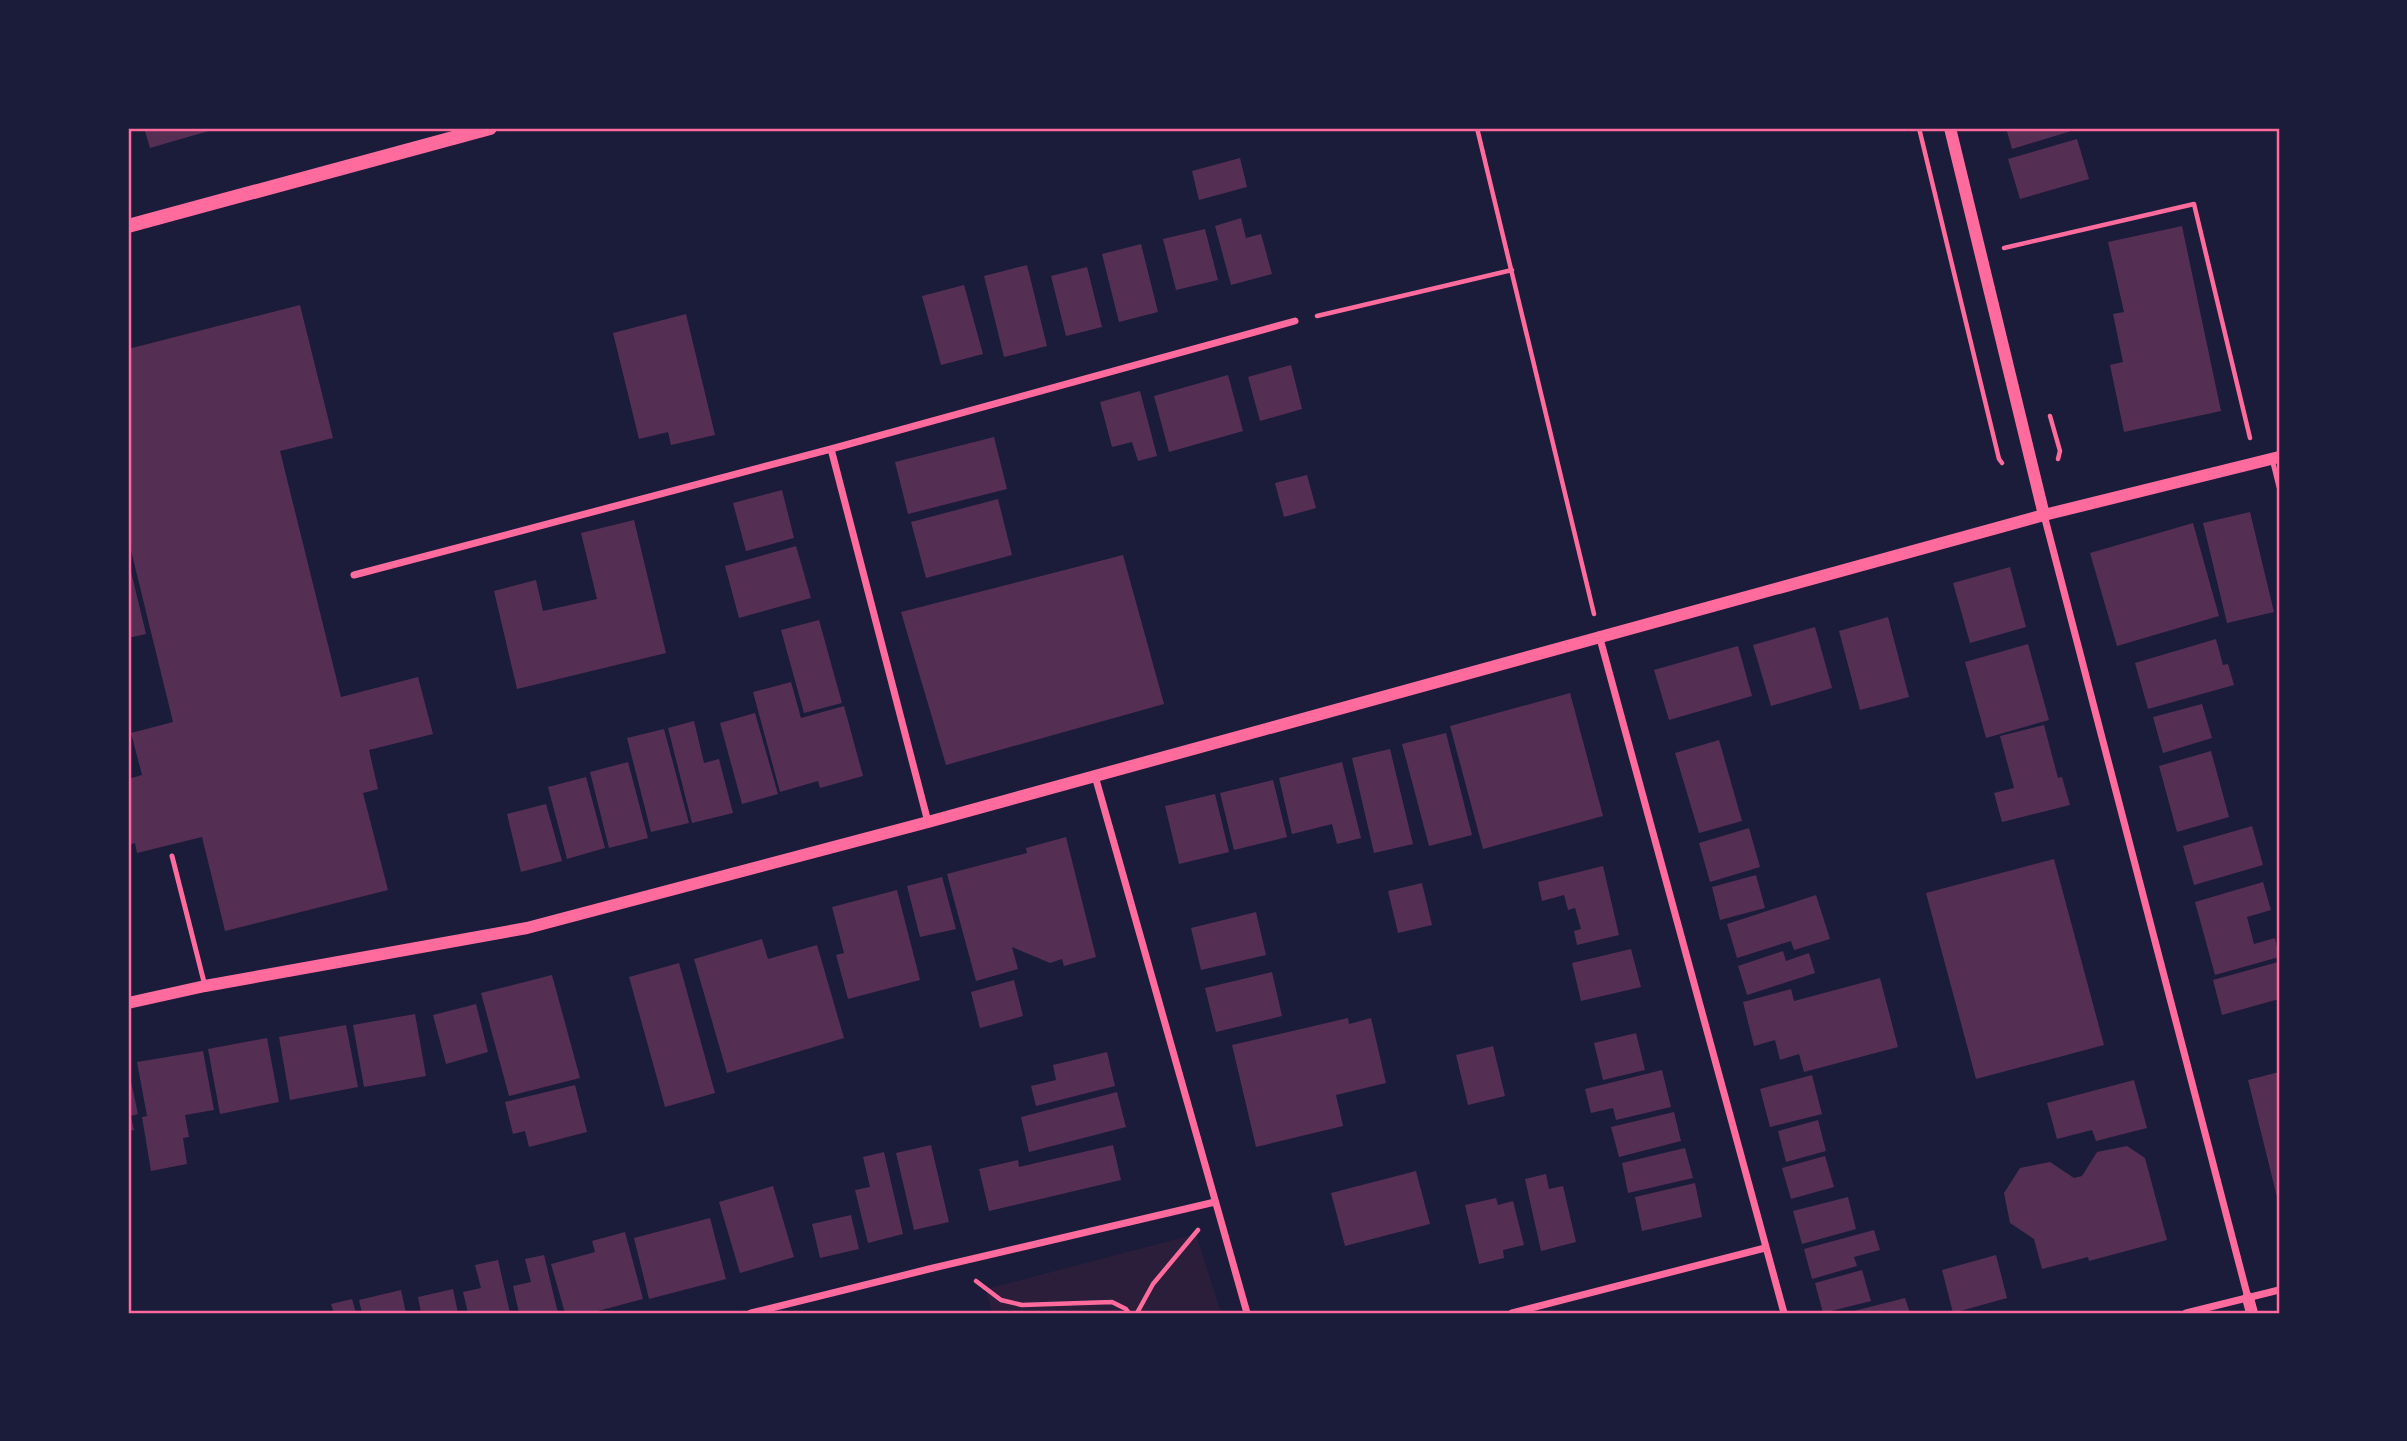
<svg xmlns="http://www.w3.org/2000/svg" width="2407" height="1441" viewBox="0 0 2407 1441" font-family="'IBM Plex Serif',serif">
  <rect width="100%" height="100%" fill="#1b1b3a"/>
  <path fill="#2a1e3b" d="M1196,1234L1221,1313H992L986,1289Z"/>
  <path fill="#542f53" d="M144,128H219L150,148Z
    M2006,128H2081L2012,149Z
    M2077,139L2089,179L2020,199L2008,159Z
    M1240,158L1247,187L1199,200L1192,171Z
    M1241,218L1246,238L1261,234L1272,274L1231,285L1215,226Z
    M2182,226L2221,411L2124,432L2110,365L2123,362L2113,314L2124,312L2108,242Z
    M1205,229L1218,280L1176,290L1163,239Z
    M1141,244L1158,312L1119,322L1102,254Z
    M1027,265L1047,346L1004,357L984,276Z
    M1087,267L1102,327L1066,336L1051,276Z
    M964,285L983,354L941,365L922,296Z
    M300,305L333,438L280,451L341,697L418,677L433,734L369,750L378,789L363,793L388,890L225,931L202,837L137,853L135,843L128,845V779L142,775L131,733L173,722L128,538V349Z
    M686,314L715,435L671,445L668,432L639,439L613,333Z
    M1291,365L1302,409L1260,421L1248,377Z
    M1228,375L1243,431L1169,452L1154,396Z
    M1140,391L1157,456L1138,461L1132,442L1112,447L1100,402Z
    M994,437L1007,489L908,514L895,462Z
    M1307,475L1316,508L1284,517L1275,483Z
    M782,490L794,538L746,551L733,503Z
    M998,499L1012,555L926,578L911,522Z
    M2250,512L2274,612L2227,623L2203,523Z
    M634,520L666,653L517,689L494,591L536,580L543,611L597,599L581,533Z
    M2193,523L2219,616L2117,646L2090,553Z
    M796,546L811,598L739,618L725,566Z
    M1123,555L1164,704L946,765L901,612Z
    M129,563L146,634L128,638V564Z
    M2010,567L2026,627L1970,643L1953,583Z
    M1888,617L1909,697L1860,710L1839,631Z
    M819,620L842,703L804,713L781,630Z
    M1815,627L1832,688L1771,706L1753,645Z
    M2216,639L2223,665L2228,664L2234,685L2148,709L2135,663Z
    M2028,644L2049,720L1986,738L1965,662Z
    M1738,646L1752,696L1669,720L1654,670Z
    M791,682L801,718L844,706L863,776L820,788L818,781L780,792L753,692Z
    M1570,693L1603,816L1483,849L1450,726Z
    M2202,704L2212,738L2163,753L2153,717Z
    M755,713L778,794L742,804L720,723Z
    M694,721L704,763L719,759L733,813L692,823L668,728Z
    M2044,725L2058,778L2062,777L2070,805L2002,822L1994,793L2014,788L2000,736Z
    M664,729L689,823L651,832L627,738Z
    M1446,733L1472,835L1429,846L1402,744Z
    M1719,740L1742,821L1699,833L1675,753Z
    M1390,749L1413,844L1374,853L1352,758Z
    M2211,751L2229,817L2177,832L2159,766Z
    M628,762L648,838L609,848L590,772Z
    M1342,762L1361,838L1337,844L1332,824L1292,834L1279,778Z
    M586,777L605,848L567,859L548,787Z
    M1273,780L1287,837L1234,850L1220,793Z
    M1215,794L1229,852L1179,864L1165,806Z
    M546,804L562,861L521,872L507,814Z
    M2252,826L2263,865L2194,885L2183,846Z
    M1749,828L1760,867L1710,882L1699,843Z
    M1066,837L1096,957L1064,966L1062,959L1050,963L1012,947L1018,969L976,981L947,874L1027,853L1026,848Z
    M2054,859L2104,1045L1976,1079L1926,893Z
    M1603,866L1619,935L1577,945L1574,931L1581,929L1575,908L1568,910L1564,895L1542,901L1538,882Z
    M1756,875L1765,908L1720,920L1712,887Z
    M942,877L956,929L920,937L907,886Z
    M2263,882L2271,910L2247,917L2254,944L2275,938L2279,957L2215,975L2195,902Z
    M1422,883L1432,925L1398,933L1388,891Z
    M897,890L920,980L848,999L836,955L844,953L832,907Z
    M1816,895L1830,939L1794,950L1791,941L1737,958L1727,924Z
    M1256,912L1266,955L1201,970L1191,928Z
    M762,939L768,959L817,945L844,1038L727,1073L694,959Z
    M1631,949L1641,987L1581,1001L1572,963Z
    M1783,951L1786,961L1809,953L1815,973L1747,995L1738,966Z
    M2278,962L2279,999L2222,1015L2213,980Z
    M679,963L715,1093L665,1107L629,977Z
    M1272,972L1282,1016L1216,1032L1205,988Z
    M552,975L580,1078L509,1096L481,993Z
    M1880,978L1898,1047L1804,1072L1799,1054L1780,1060L1775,1040L1754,1046L1743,1002L1791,989L1794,1001Z
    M1014,980L1023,1016L980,1028L971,992Z
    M476,1004L488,1052L446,1064L433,1015Z
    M415,1014L426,1076L364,1087L353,1025Z
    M1348,1018L1349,1024L1371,1018L1386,1083L1336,1095L1343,1126L1256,1147L1232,1045Z
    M346,1025L358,1087L290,1100L279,1037Z
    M1636,1033L1645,1070L1603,1080L1594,1043Z
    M267,1038L279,1102L220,1114L208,1049Z
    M1493,1046L1505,1096L1468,1105L1456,1055Z
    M203,1051L214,1110L185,1115L189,1137L183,1138L187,1164L151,1171L142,1117L147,1116L137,1062Z
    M1107,1052L1115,1086L1036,1106L1031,1086L1056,1080L1053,1065Z
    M128,1068L138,1114L131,1116L134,1130L128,1131Z
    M1662,1070L1671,1107L1616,1120L1613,1108L1591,1113L1585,1089Z
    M2279,1072V1201H2278L2248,1080Z
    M1812,1075L1822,1114L1770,1127L1760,1089Z
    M2134,1080L2147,1128L2096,1141L2092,1130L2057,1139L2047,1103Z
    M575,1085L587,1132L529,1147L525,1131L513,1134L505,1102Z
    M1117,1092L1126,1127L1029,1152L1021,1117Z
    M1674,1112L1681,1141L1619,1157L1611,1127Z
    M1818,1120L1826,1151L1786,1162L1778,1131Z
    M931,1145L949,1222L914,1230L896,1153Z
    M1113,1145L1121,1180L989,1211L979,1169L1018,1160L1019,1167Z
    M2127,1146L2145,1158L2167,1240L2089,1261L2088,1257L2042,1269L2034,1239L2010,1223L2004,1193L2020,1168L2050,1162L2074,1178L2082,1176L2097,1152Z
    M1685,1148L1693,1178L1628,1193L1622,1163Z
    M884,1152L903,1234L868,1243L855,1190L870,1187L863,1157Z
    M1825,1156L1834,1187L1791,1199L1782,1168Z
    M1416,1171L1430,1224L1345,1246L1331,1193Z
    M1546,1174L1549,1189L1563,1186L1576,1242L1541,1251L1525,1179Z
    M1695,1183L1702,1217L1642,1231L1635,1197Z
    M773,1186L794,1257L740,1273L719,1202Z
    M1848,1197L1856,1229L1802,1244L1793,1211Z
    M1496,1198L1498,1205L1513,1201L1524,1245L1503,1250L1504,1258L1479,1264L1465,1205Z
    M851,1215L859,1249L820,1258L812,1224Z
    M710,1218L726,1279L649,1299L634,1238Z
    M1874,1230L1880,1250L1854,1257L1857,1266L1812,1279L1804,1249Z
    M625,1232L643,1299L590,1313H565L551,1264L595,1252L592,1241Z
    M544,1255L558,1313H519L513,1286L531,1282L525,1259Z
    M1996,1255L2007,1298L1953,1313L1942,1270Z
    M498,1260L510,1313H468L463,1292L481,1288L475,1265Z
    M1862,1270L1871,1301L1823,1313L1815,1283Z
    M453,1289L458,1313H421L418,1297Z
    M401,1290L406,1313H362L359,1300Z
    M1905,1298L1910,1313H1850V1312Z
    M352,1299L356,1313H334L331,1304Z"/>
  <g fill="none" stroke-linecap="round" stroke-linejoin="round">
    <path stroke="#ff6b9d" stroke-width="4.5" d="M1477,128L1594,614
      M1919,128L1999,459L2002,463
      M2004,248L2194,204L2250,438
      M1317,316L1512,270
      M2050,416L2060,451L2058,459
      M976,1281L1001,1300L1022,1305L1112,1302L1126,1309L1129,1313
      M1137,1313L1153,1284L1198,1230"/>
    <path stroke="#ff6b9d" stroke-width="5" d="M2272,459L2279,487
      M172,856L205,986"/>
    <path stroke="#ff6b9d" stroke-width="7" d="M831,449L928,822
      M2044,515L2248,1298
      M354,575L831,449L1295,321
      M1599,635L1784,1313
      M1095,776L1247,1313
      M751,1313L929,1269L1215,1202
      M1512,1313L1765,1248
      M2186,1313L2279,1290"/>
    <path stroke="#ff6b9d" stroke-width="12" d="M1950,128L2044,515
      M128,1003L205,986L527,928L928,822L2044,515L2279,457
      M2248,1298L2252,1313"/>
    <path stroke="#ff6b9d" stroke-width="14" d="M128,226L490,128"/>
  </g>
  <rect width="2407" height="1441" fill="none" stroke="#1b1b3a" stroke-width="259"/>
  <rect x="130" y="130" width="2148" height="1182" fill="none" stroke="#ff6b9d" stroke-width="2.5"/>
</svg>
